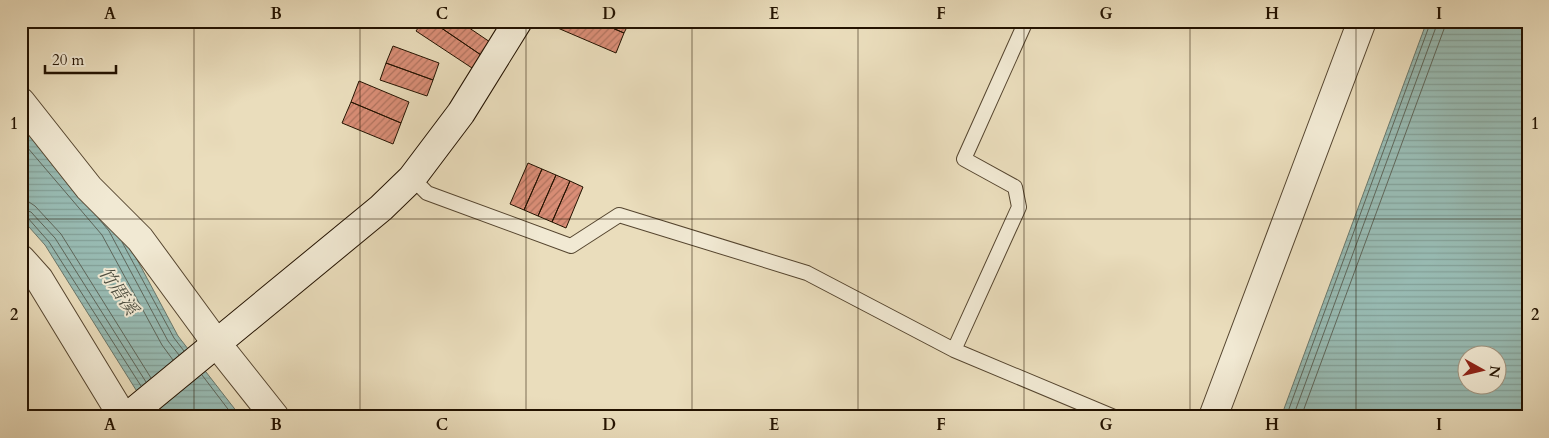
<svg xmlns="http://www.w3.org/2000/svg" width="1549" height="438" viewBox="0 0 1549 438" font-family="Cardo,'Noto Serif TC',serif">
  <defs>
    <pattern id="water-rules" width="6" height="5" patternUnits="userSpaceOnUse" patternTransform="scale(1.25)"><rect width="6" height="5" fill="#98bbb3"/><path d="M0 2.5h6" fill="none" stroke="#83a098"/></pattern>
    <pattern id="building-hatch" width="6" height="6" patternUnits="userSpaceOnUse" patternTransform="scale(1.25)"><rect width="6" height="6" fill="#da8e77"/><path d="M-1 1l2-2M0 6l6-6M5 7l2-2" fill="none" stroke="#b0735f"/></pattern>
  </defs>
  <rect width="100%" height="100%" fill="#eaddbc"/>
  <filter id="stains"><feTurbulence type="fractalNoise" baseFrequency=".004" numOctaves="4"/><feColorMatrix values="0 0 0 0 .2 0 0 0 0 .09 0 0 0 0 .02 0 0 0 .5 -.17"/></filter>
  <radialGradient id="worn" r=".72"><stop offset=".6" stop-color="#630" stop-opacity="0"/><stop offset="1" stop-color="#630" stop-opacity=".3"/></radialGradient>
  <path fill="url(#water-rules)" stroke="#69776b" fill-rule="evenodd" d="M1427,21H1528V417H1281ZM1466,356H1496V386H1466Z
    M21,111L118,224L178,336L241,417H153L45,245L21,218Z"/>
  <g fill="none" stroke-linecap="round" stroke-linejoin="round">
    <path stroke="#5e665a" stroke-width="1" d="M21,140L102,235L162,345L173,360
      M21,201L29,202L35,206L61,234L151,378
      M21,209L31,212L55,238L146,382
      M21,215L27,217L49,242L141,386
      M99,219L109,231L168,341L179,355
      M122,242L174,338L184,351
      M202,375L234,417
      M1286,417L1431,21
      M1293,417L1436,27L1437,21
      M1301,417L1444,29L1445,21"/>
  </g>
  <path fill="url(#building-hatch)" stroke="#231200" d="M423,21H431L481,55L472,68L416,31Z
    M431,21H459L490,42L481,55Z
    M547,21H596L624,33L616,53L546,23Z
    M596,21H630L624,33Z
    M393,46L439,63L433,80L386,63Z
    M386,63L433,80L427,96L380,80Z
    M359,81L409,102L401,123L351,102Z
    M351,102L401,123L393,144L342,123Z
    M528,163L542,169L524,210L510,204Z
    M542,169L556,175L538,216L524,210Z
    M556,175L570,181L552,222L538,216Z
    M570,181L583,187L566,228L552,222Z"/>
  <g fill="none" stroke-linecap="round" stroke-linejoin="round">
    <g stroke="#55452f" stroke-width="16">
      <path id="lane" d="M412,178L427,193L571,246L619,215L807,273L954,350L1114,417
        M954,350L1019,207L1015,187L964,159L1026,21"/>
    </g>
    <g stroke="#55452f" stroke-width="30">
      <path id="street" d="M21,102L89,188L140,239L217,344L275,417
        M21,259L39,279L123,417
        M1213,417L1362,21"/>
    </g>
    <g stroke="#231200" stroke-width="30">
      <path id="secondary" d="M127,417L381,208L412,178L461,113L518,21"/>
    </g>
    <use href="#lane" stroke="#f1e9d3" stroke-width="14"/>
    <use href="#street" stroke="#f1e9d3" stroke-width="28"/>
    <use href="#secondary" stroke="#f1e9d3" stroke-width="28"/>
  </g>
  <path fill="none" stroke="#231200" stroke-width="1" stroke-opacity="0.55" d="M194,21V417M360,21V417M526,21V417M692,21V417M858,21V417M1024,21V417M1190,21V417M1356,21V417M21,219H1528"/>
  <g text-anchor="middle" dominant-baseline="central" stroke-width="4" stroke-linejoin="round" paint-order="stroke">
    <g font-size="18" font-style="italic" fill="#4c4d3f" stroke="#f1e9d3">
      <text transform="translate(118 291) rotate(56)">竹厝溪</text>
    </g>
  </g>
  <rect width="1549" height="438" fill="none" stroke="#eaddbc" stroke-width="55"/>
  <g transform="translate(1482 370) rotate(98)"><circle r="24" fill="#f1e9d3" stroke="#9f937f"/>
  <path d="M0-4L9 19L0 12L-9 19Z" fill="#8f2418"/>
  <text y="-8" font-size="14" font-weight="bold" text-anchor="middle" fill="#231200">N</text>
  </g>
  <path d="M45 65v8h71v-8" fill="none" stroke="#231200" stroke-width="2.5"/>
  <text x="52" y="65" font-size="15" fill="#231200" stroke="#f1e9d3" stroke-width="4" paint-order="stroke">20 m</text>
  <rect x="28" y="28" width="1494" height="382" fill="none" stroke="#231200" stroke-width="2"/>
  <g font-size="16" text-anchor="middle" font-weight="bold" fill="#231200">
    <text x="110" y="19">A</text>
    <text x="276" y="19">B</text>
    <text x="442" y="19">C</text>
    <text x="609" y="19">D</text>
    <text x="774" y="19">E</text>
    <text x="941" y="19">F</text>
    <text x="1106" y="19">G</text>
    <text x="1272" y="19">H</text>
    <text x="1439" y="19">I</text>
    <text x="14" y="129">1</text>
    <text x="1535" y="129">1</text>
    <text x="14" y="320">2</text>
    <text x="1535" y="320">2</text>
    <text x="110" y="430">A</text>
    <text x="276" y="430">B</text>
    <text x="442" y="430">C</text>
    <text x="609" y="430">D</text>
    <text x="774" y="430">E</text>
    <text x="941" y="430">F</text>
    <text x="1106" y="430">G</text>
    <text x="1272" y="430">H</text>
    <text x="1439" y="430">I</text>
  </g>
  <rect width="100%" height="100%" filter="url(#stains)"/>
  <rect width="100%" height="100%" fill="url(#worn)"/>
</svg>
